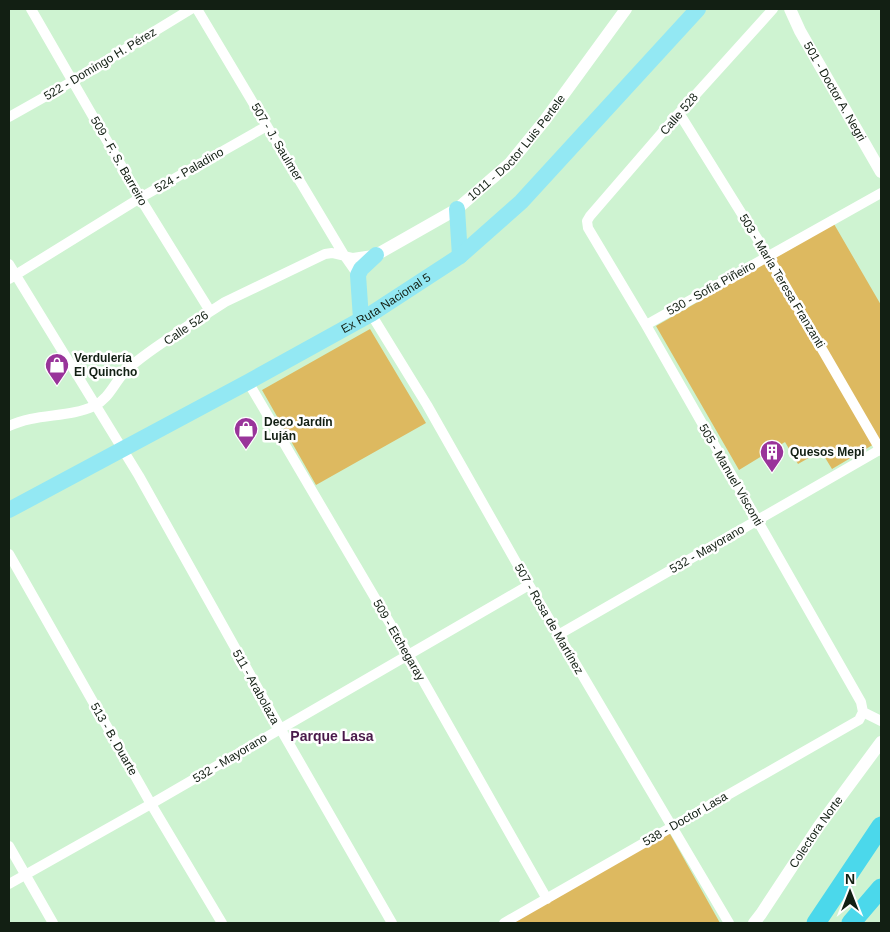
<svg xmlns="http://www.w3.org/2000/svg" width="890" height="932" viewBox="0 0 890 932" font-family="Arial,sans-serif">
  <rect width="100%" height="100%" fill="#cef3d1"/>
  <path fill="#ddb960" d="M834,224L881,305V440L832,469L821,451L798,464L785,442L739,470L656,326Z
    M370,329L426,423L316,485L262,390Z
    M669,832L720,923H513Z"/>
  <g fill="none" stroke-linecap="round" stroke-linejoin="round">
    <path stroke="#fff" stroke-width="10" d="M31,9L140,198L210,311
      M197,9L344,255L358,275
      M773,9L679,113L590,216L587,221L588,228L646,325L861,702L863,712L881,721
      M679,113L768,256L881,451
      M9,117L73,81L191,9
      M9,264L139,476L280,728L392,923
      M9,279L140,198L267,126
      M371,314L427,405L529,585L729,923
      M646,325L881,193
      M248,382L408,654L547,899
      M9,426C36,413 69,418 94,406C108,399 113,386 122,375C126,370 131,366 136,362C162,341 196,321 225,302L325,254L332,253L353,258L373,255
      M9,554L151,804L222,923
      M558,635L881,449
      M9,846L53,923
      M9,884L151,804L529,585
      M504,923L859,720L863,712"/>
    <g stroke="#fff" stroke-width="12">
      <path id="s1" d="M790,9L800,31L881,172"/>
      <path id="s2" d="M376,255L457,209L510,163L545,120L626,9"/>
      <path id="s3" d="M754,923L761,914L819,826L881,742"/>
    </g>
    <g stroke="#93e8f3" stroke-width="16">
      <path d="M457,209L460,256"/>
      <path d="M361,319L358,275L361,269L376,255"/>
      <path id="s4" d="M9,510L248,382L371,314L460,256L521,202L698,9"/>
    </g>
    <path stroke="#4bd8eb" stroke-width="19" d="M816,923L881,826
      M851,923L881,888"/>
  </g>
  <defs>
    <g id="shop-pin" transform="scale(1.25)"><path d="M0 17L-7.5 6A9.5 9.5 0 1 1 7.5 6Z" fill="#99349a" stroke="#fff"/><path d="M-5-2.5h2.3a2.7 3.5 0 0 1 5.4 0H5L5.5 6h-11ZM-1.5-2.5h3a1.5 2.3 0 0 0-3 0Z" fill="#fff"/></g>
    <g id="building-pin" transform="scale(1.25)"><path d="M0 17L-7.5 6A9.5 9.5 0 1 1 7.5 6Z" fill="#99349a" stroke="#fff"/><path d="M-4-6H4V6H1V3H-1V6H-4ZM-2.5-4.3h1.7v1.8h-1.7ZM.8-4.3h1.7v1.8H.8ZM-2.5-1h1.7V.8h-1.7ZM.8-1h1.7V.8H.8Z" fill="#fff"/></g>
  </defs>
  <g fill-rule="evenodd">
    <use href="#shop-pin" x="57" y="365"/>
    <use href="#shop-pin" x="246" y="429"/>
    <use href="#building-pin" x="772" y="452"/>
  </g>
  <g text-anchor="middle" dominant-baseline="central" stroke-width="5" stroke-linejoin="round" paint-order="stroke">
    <g font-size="12" fill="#121f13" stroke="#fff">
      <text transform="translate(100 64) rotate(-31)">522 - Domingo H. Pérez</text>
      <text stroke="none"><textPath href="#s1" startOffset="94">501 - Doctor A. Negri</textPath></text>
      <text transform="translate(679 114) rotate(-49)">Calle 528</text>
      <text transform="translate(277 142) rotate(59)">507 - J. Saulmer</text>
      <text stroke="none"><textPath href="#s2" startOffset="179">1011 - Doctor Luis Pertele</textPath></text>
      <text transform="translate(119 161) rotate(60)">509 - F. S. Barreiro</text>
      <text transform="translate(189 170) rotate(-30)">524 - Paladino</text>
      <text transform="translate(782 281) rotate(59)">503 - María Teresa Franzanti</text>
      <text transform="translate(711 288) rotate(-29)">530 - Sofía Piñeiro</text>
      <text stroke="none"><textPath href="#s4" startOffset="430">Ex Ruta Nacional 5</textPath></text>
      <text transform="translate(186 328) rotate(-34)">Calle 526</text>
      <text transform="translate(731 475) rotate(60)">505 - Manuel Visconti</text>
      <text transform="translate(707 549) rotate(-30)">532 - Mayorano</text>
      <text transform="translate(549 619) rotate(60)">507 - Rosa de Martínez</text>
      <text transform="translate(399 640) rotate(60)">509 - Etchegaray</text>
      <text transform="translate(256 687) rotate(61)">511 - Arabolaza</text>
      <text transform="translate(114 739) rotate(60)">513 - B. Duarte</text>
      <text transform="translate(230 758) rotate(-31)">532 - Mayorano</text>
      <text transform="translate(685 819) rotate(-30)">538 - Doctor Lasa</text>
      <text stroke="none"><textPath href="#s3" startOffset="110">Colectora Norte</textPath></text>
    </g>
    <g font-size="12" font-weight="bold" fill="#121f13" stroke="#fff" text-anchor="start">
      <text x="74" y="358">Verdulería<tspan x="74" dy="14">El Quincho</tspan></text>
      <text x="264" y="422">Deco Jardín<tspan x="264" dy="14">Luján</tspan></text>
      <text x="790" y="452">Quesos Mepi</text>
    </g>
    <g font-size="14" font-weight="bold" fill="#49194a" stroke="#fff">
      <text x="332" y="736">Parque Lasa</text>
    </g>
  </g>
  <rect width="890" height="932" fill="none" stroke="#121f13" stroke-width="20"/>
  <g transform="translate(850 892)" stroke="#ffffff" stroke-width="4" paint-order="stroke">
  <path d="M0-4L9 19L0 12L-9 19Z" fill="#121f13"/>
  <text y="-8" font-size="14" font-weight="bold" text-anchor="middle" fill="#121f13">N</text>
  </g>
</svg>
